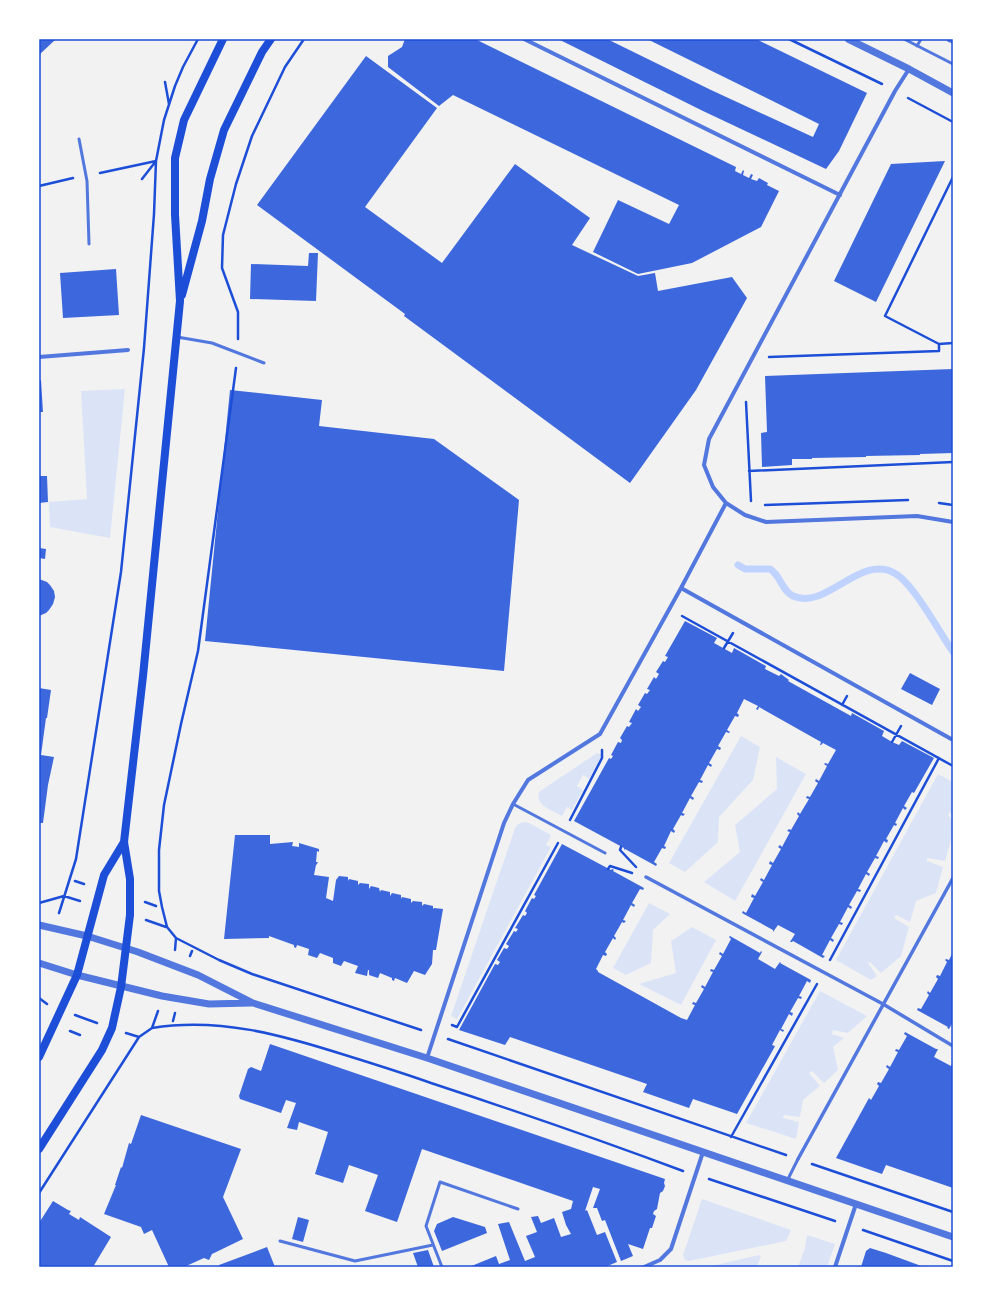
<svg xmlns="http://www.w3.org/2000/svg" width="992" height="1306" viewBox="0 0 992 1306" font-family="'Fira Sans',sans-serif">
  <rect width="100%" height="100%" fill="#f2f2f2"/>
  <path fill="#dbe4f7" d="M125,389L110,538L50,527L49,502L87,499L81,391Z
    M741,736L760,747L753,780L719,817L718,842L685,872L669,863Z
    M597,753L602,755V756L589,779L583,775L577,786L583,790L572,810L567,807L562,816C552,810 533,805 540,791Z
    M776,757L806,774L735,901L704,882L740,852L735,825L777,789Z
    M938,774L953,782V815L950,812L948,815L953,821V833L945,861L927,858V861L943,867L936,893L916,901L910,922L896,915L894,918L909,927L901,956L881,973L870,962L868,963L877,976L871,980L836,960Z
    M524,822L529,823L551,835L546,845L551,847L457,1019L451,1016L515,828L518,824Z
    M649,903L670,914L653,930L651,963L626,975L613,968Z
    M692,927L716,940L681,1005L639,984L676,973L671,941Z
    M820,991L867,1016L848,1033L833,1030L832,1034L844,1038L833,1047L838,1070L824,1083L812,1071L809,1073L820,1086L803,1100L800,1117L784,1115L783,1118L799,1122L796,1139L746,1123Z
    M702,1199L791,1230L786,1241L689,1261L685,1260L683,1255Z
    M807,1235L835,1244L827,1267H798L805,1248Z
    M759,1255L761,1256L757,1267H707Z"/>
  <g fill="none" stroke-linecap="round" stroke-linejoin="round">
    <path stroke="#bfd3fe" stroke-width="7" d="M738,565L745,569H770C781,576 782,591 793,596C827,611 860,552 896,574C914,585 940,633 953,652"/>
  </g>
  <path fill="#3d67dc" d="M39,39H56L39,55Z
    M405,39H475L736,167L735,171L741,174L743,170L744,171L743,175L749,178L751,174L753,175L751,179L757,181L759,178L768,183L767,185L779,191L761,227L692,263L638,274L593,252L618,200L669,224L679,205L453,95L439,106L388,67V56L402,47Z
    M558,39H607L711,90L813,137L819,124L647,39H756L867,93L839,151L826,169L703,111Z
    M366,56L437,108L365,207L442,263L515,164L590,218L572,245L638,276L655,273L658,291L732,277L747,298L696,390L630,483L404,316L405,314L257,205Z
    M945,161L876,302L834,281L891,164Z
    M309,253H318L316,301L250,299L251,264L308,266Z
    M116,269L119,315L63,318L60,273Z
    M953,369V453L920,454V455L866,456V457L812,458V459H792V465L762,467L761,433L767,432L765,376Z
    M41,380L43,412H39V381Z
    M230,390L322,400L319,426L434,439L519,500L504,671L205,641Z
    M39,476H47L48,502L39,503Z
    M39,548L46,549L45,559L39,558Z
    M39,579L47,582L50,585L54,591L55,597L53,604L49,610L46,613L39,616Z
    M685,621L717,638L714,643L732,653L734,648L766,666L765,669L779,676L781,674L789,680L788,681L851,716L852,713L884,731L882,736L892,742L899,745L902,741L934,758L914,793L912,792L904,806L907,808L905,810L903,808L895,823L897,824L896,826L894,825L886,839L888,840L887,843L884,841L876,856L879,857L878,859L875,858L867,872L870,874L869,876L866,874L858,889L861,890L860,892L857,891L849,905L852,907L851,909L848,907L840,922L843,923L842,925L839,924L831,938L834,940L833,942L830,940L822,955L825,956L823,958L793,941L792,942H790L795,934L778,925L773,932V930L742,913L743,911L746,913L754,898L751,897L752,894L755,896L763,882L760,880L761,878L764,880L772,865L769,864L770,861L773,863L781,849L778,847L780,845L782,847L790,832L787,831L789,829L791,830L799,816L797,814L798,812L800,814L809,799L806,798L807,796L810,797L818,783L815,781L816,779L819,781L827,766L824,764L825,763L828,764L836,750L823,743L821,745H820L821,742L759,707L758,710L756,709L758,706L744,699L737,713L739,715L738,717L735,716L727,730L730,732L729,733L726,732L718,746L721,748L720,750L717,749L709,763L712,765L711,767L708,765L700,780L703,781L702,783L699,782L691,796L694,798L693,800L690,798L682,813L685,814L683,816L681,815L673,829L675,831L674,833L671,831L664,846L666,847L665,849L662,848L654,862L657,864L656,866L625,849L624,850V848L574,821L609,758L611,759L613,756L611,755L618,742L621,743L622,740L620,738L627,726L629,727L632,723L629,722L636,709L638,711L641,707L638,705L645,693L647,694L650,690L647,689L654,677L656,679L659,674L656,672L663,661L665,662L668,657L665,656Z
    M910,673L940,689L932,705L901,689Z
    M39,688L51,690L47,718H46L41,755L54,757L48,785L43,823H39Z
    M235,835H270V844L293,842L292,846L299,847V843L319,849V852L317,851L316,862H318L317,864L316,865L314,875L329,877L326,898L333,901L336,880L339,876L348,877V881L349,879L358,881V885L360,883L369,884V889L371,886L379,888L380,892L381,890L390,892V896L392,893L401,895V899L402,897L411,899V903L413,901L422,902V906L424,904L433,906V909L434,908L443,909L436,950H433L432,964L425,975L414,971L407,983L395,978L394,981L392,980V978L380,973L378,978L369,975V970H368L367,976L355,973L358,966L344,961L341,966L333,963V958L320,953L317,958L308,955L309,949L297,945L296,948L294,947V945L269,936V938L224,939Z
    M562,844L611,870L612,869L614,870L613,871L644,888L643,890L640,889L632,903L635,905L634,907L631,905L623,920L626,921L624,923L622,922L614,936L616,938L615,940L613,938L605,952L607,954L606,956L603,955L596,969L598,971V972L681,1018L687,1020L695,1005L692,1004L693,1002L696,1003L704,989L701,987L702,985L705,987L713,972L710,971L711,969L714,970L722,956L719,954L720,952L723,954L731,939L729,937L730,936L760,953L761,951L762,952L758,959L775,969L780,962H781L780,963L811,980L810,983L807,981L799,996L802,997L801,999L798,998L790,1012L793,1013L792,1016L789,1014L781,1029L784,1030L783,1032L780,1030L772,1045L775,1046L774,1048L737,1114L693,1099L689,1108L643,1092L647,1084L510,1037L505,1045L459,1030L495,964L498,965L500,962L497,960L504,948L507,949L509,946L506,944L514,931L516,932L518,929L515,928L523,915L525,916L527,913L525,911L532,898L534,899L536,896L534,895Z
    M953,952V1022L949,1029L947,1028L948,1027L917,1010L918,1008L921,1009L929,995L927,993L928,991L930,993L938,979L936,977L937,975L940,976L947,962L945,960L946,959L949,960Z
    M905,1032L936,1049H938L934,1057L951,1066L953,1062V1188L886,1165L882,1174L836,1158L869,1098L871,1100L879,1086L877,1084L878,1082L881,1083L889,1069L886,1067L887,1065L890,1067L898,1052L895,1051L896,1049L899,1050L907,1036L904,1034Z
    M270,1044L665,1179L664,1183L665,1186L663,1191L660,1193L657,1209L654,1211L653,1214L656,1216L652,1228H650L643,1249L628,1244L633,1256L621,1261L605,1220L602,1221L597,1208H593L600,1189L593,1187L585,1211L587,1210L597,1235L605,1232L617,1262L605,1267H469L496,1256L499,1264L510,1260L498,1224L509,1222L525,1261L535,1257L526,1236L537,1232L531,1217L538,1216L541,1223L554,1218L561,1237L571,1234L566,1225L562,1212L571,1209L573,1201L422,1149L397,1222L365,1211L378,1175L349,1165L343,1183L315,1174L328,1132L299,1122L297,1130L287,1128L296,1103L286,1100L281,1113L240,1099L239,1096L248,1069L251,1067L261,1071Z
    M141,1115L241,1149L223,1197L243,1239L212,1254L209,1260L204,1258L184,1267H169L152,1230L144,1234L141,1227L104,1214L116,1185H115L121,1167L122,1168L129,1143L131,1144Z
    M53,1201L68,1210L71,1211L69,1214L79,1220L80,1217L111,1237L93,1267H39V1223Z
    M298,1217L309,1220L303,1242L292,1239Z
    M453,1217L485,1227L487,1233L442,1251L434,1231L437,1224Z
    M267,1247L275,1267H219V1265Z
    M870,1248L886,1253L924,1267H861L866,1251Z
    M428,1250L434,1267H418L413,1253Z"/>
  <g fill="none" stroke-linecap="round" stroke-linejoin="round">
    <path stroke="#1d4ed8" stroke-width="2.5" d="M789,39L882,84
      M165,82L169,104
      M908,98L953,122
      M100,173L156,161
      M142,179L156,161
      M39,186L73,178
      M238,339V312L222,268L223,235L236,184L252,136L285,67L304,39
      M939,344L953,343
      M769,357L939,351V344L885,316L953,177
      M746,402L751,501
      M749,471L953,462
      M939,503L953,505
      M765,505L908,500
      M682,616L953,766
      M724,648L733,633
      M842,705L847,696
      M892,742L901,726
      M570,820L602,758V750
      M621,847L620,850L636,867
      M608,869L610,866L632,873
      M75,881L84,884
      M145,902L156,906
      M39,903L64,896L80,901
      M59,913L76,859L121,572L144,348L154,214L156,161L164,120L175,86L183,67L198,39
      M146,920L166,927
      M176,938L219,960L252,974L421,1030
      M175,950L176,938L167,927L162,907L159,891V850L164,805L181,724L198,651L236,368
      M190,956L192,951
      M830,960L939,758
      M39,998L47,1004
      M75,1015L97,1023
      M173,1021L175,1013
      M452,1025L457,1027L558,843
      M152,1028C219,1017 282,1035 345,1055C374,1064 403,1073 431,1083C516,1111 600,1140 683,1171
      M70,1031L80,1035
      M126,1033L139,1037
      M448,1039L786,1155
      M731,1137L817,984
      M812,1164L953,1212
      M709,1179L835,1221
      M39,1193L139,1037L152,1028L158,1011
      M863,1230L953,1261"/>
    <path stroke="#5277de" stroke-width="3" d="M904,39L953,64
      M917,46L921,39
      M79,139L87,181L89,244
      M177,337L212,343L264,363
      M513,804L605,853
      M788,1179L798,1159
      M280,1241L355,1261L433,1245
      M442,1267L426,1226L440,1182L518,1209"/>
    <path stroke="#5277de" stroke-width="3.5" d="M646,877L883,1004L953,1046
      M798,1159L953,878"/>
    <path stroke="#5277de" stroke-width="4" d="M524,39L840,195
      M909,69L895,91L709,439L704,465L713,487L726,503L745,515L766,522L917,516L953,522
      M39,357L128,350
      M681,588L953,740
      M427,1058L504,823L513,804L528,780L600,734L681,588L726,503
      M644,1267L660,1260L671,1249L703,1152
      M835,1267L856,1204"/>
    <path stroke="#5277de" stroke-width="7" d="M848,39L909,69L953,93
      M950,39L953,40
      M39,925L87,936L138,952L198,975L253,1003L427,1058L953,1237
      M39,963L77,975L162,996L209,1004L251,1003"/>
    <path stroke="#1d4ed8" stroke-width="8" d="M182,295L202,221L210,179L224,130L262,52L271,39
      M39,1057L77,975L104,875L124,842
      M39,1149L102,1050L112,1028L121,987L130,915V879L124,842L143,676L180,301L175,215V158L184,120L223,39"/>
  </g>
  <rect width="992" height="1306" fill="none" stroke="#ffffff" stroke-width="80"/>
  <rect x="40" y="40" width="912" height="1226" fill="none" stroke="#1d4ed8" stroke-width="1.5"/>
</svg>
